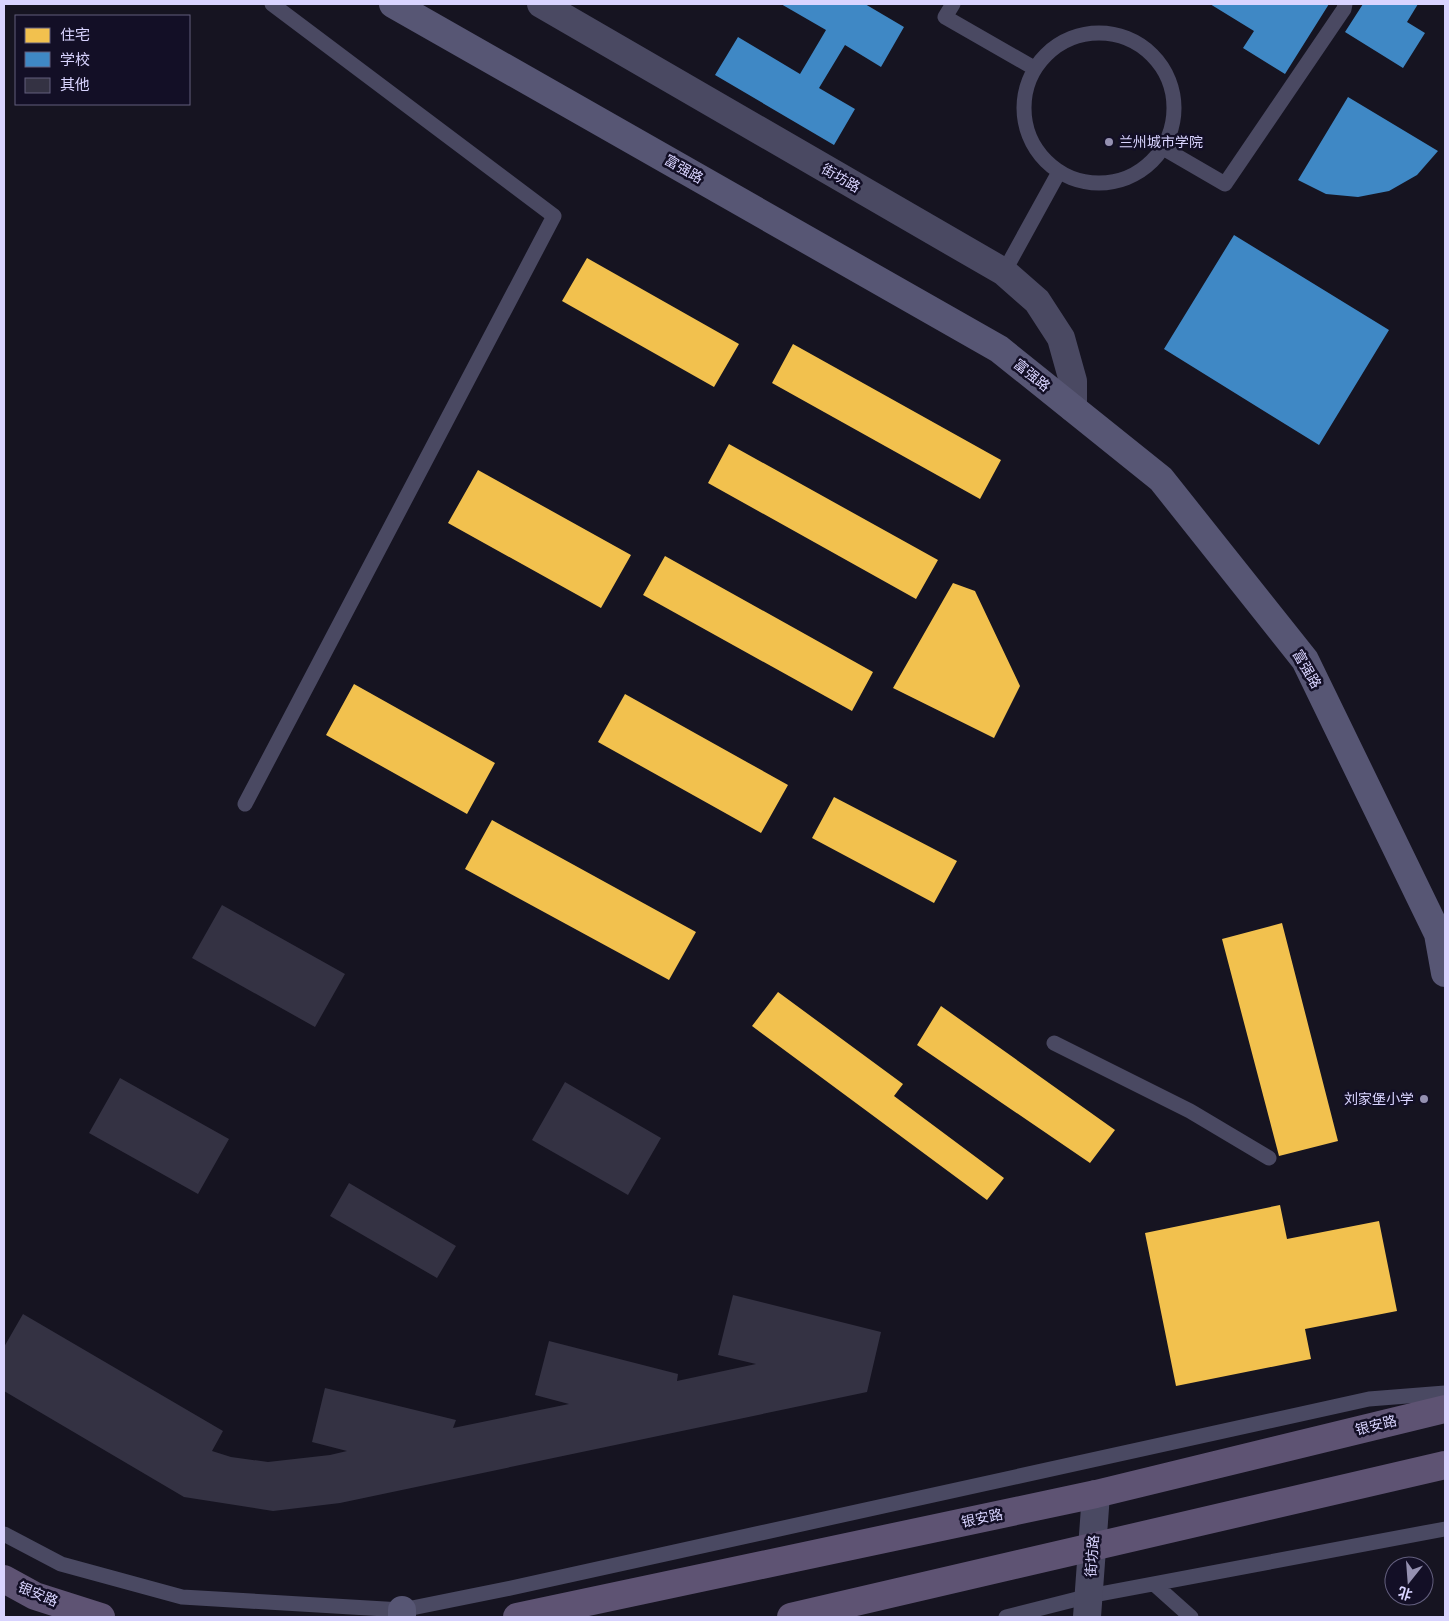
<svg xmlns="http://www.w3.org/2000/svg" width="1449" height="1621" viewBox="0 0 1449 1621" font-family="Mulish,'Noto Sans SC',sans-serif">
  <rect width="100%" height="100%" fill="#161421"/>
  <path fill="#f2c14e" d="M587,258L739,344L714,387L562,301Z
    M793,344L1001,460L980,499L772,383Z
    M729,444L938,560L916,599L708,483Z
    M478,470L631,555L601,608L448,523Z
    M665,556L873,672L852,711L643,595Z
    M953,583L975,591L1020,686L994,738L893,688Z
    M354,684L495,763L467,814L326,735Z
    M625,694L788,785L761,833L598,742Z
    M834,797L957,861L934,903L812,838Z
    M492,820L696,932L669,980L465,869Z
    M1282,923L1338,1141L1279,1156L1222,939Z
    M778,992L903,1084L894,1096L1004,1178L987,1200L752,1026Z
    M941,1006L1115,1130L1090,1163L917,1045Z
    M1280,1205L1287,1239L1379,1221L1397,1311L1305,1329L1311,1359L1176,1386L1145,1233Z"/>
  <path fill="#3f88c5" d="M781,4H865L904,27L881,67L845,45L819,88L855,109L834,145L715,75L738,37L800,74L826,30Z
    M1210,4H1329L1285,74L1243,48L1254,31Z
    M1363,4H1418L1407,22L1425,33L1403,68L1345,32Z
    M1348,97L1438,151L1417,175L1389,191L1358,197L1326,194L1298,180Z
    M1234,235L1389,330L1319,445L1164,349Z"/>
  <path fill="#343243" d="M222,905L345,974L315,1027L192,958Z
    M120,1078L229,1139L198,1194L89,1133Z
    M565,1082L661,1138L628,1195L532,1140Z
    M349,1183L456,1246L437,1278L330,1216Z
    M733,1295L881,1332L867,1392L340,1503L273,1511L184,1497L4,1391V1347L23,1314L223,1431L212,1451L231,1457L268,1462L330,1455L347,1451L312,1442L325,1388L456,1420L453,1428L569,1404L535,1395L549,1341L678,1374L677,1381L756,1364L718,1355Z"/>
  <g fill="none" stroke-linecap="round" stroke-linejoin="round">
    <path stroke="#4a4962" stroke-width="15" d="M953,4L945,17L1034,68
      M1024 108a75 75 0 1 1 150 0a75 75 0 1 1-150 0Z
      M1163,148L1225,184L1344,9L1345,4
      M1004,272L1059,172
      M245,804L554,216L272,4
      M1054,1043L1190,1111L1269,1158
      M4,1534L61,1564L182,1597L402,1610L511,1588L1369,1399L1445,1393
      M1154,1584L1191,1617
      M1006,1617L1089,1596L1445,1529"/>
    <path stroke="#4a4962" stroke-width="28" d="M541,4L1004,272L1037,301L1061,338L1073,381V408
      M1087,1617L1096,1494"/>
    <path stroke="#575674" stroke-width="28" d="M393,4L999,349L1161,479L1305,660L1438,934L1445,973
      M402,1610V1617"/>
    <path stroke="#5e5373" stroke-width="28" d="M4,1579L35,1596L101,1617
      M517,1617L1096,1494L1445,1409
      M791,1617L1445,1465"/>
  </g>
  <g fill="#9591b1" stroke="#130f26" stroke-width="2">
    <circle cx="1109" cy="142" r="5"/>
    <circle cx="1424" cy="1099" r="5"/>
  </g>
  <g text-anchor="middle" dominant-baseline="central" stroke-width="5" stroke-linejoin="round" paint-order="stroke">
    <g font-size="14" fill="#d9d4ff" stroke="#130f26" text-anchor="start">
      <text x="1119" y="142">兰州城市学院</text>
      <text x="1414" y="1099" text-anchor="end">刘家堡小学</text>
    </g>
    <g font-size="14" fill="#d9d4ff" stroke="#130f26">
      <text transform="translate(684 169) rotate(30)">富强路</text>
      <text transform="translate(841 178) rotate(30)">街坊路</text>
      <text transform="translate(1032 375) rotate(39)">富强路</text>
      <text transform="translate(1307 669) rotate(60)">富强路</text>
      <text transform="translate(1376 1425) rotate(-14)">银安路</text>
      <text transform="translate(982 1518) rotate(-12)">银安路</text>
      <text transform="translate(1092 1556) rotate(-86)">街坊路</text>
      <text transform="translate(38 1594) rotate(23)">银安路</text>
    </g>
  </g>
  <rect width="1449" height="1621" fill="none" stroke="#d9d4ff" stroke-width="10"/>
  <rect x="15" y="15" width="175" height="90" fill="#130f26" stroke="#625e7d"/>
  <rect x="25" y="28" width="25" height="15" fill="#f2c14e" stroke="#625e7d"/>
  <text x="60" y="40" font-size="15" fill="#d9d4ff">住宅</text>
  <rect x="25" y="52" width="25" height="15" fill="#3f88c5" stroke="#625e7d"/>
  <text x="60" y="65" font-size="15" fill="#d9d4ff">学校</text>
  <rect x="25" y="78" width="25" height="15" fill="#343243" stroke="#625e7d"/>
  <text x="60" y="90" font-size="15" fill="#d9d4ff">其他</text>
  <g transform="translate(1409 1581) rotate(197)"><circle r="24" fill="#130f26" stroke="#625e7d"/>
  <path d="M0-4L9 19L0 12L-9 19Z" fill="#9591b1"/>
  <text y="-8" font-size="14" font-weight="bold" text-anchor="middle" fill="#d9d4ff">北</text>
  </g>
</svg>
